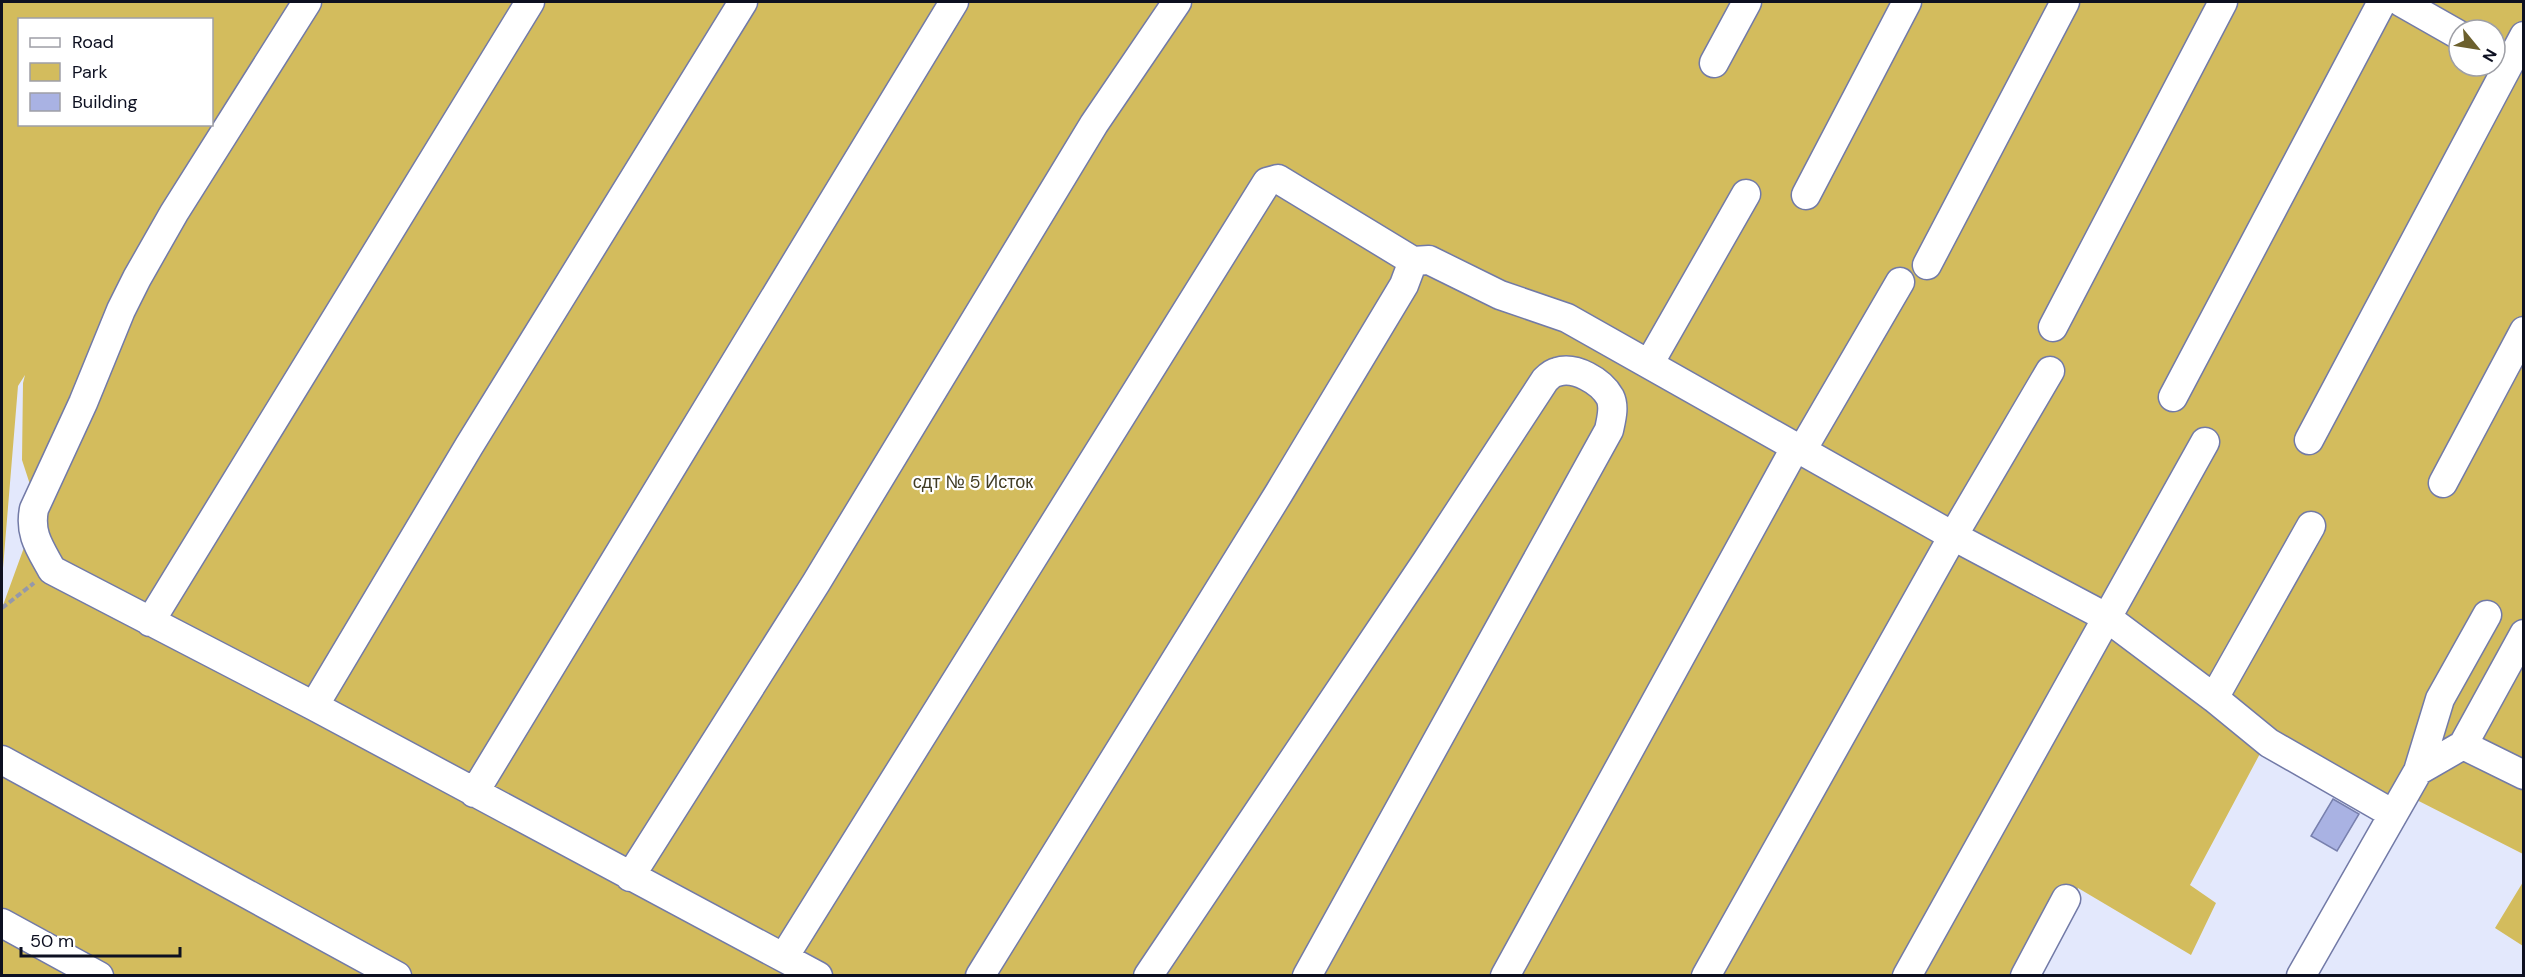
<svg xmlns="http://www.w3.org/2000/svg" width="2525" height="977" viewBox="0 0 2525 977" font-family="'DM Sans',sans-serif">
  <rect width="100%" height="100%" fill="#e3e8fc"/>
  <path fill="#d3bc5d" fill-rule="evenodd" d="M2,2H2523V854L2401,792L2390,803L2271,733L2190,885L2216,903L2191,955L2078,888L2030,976L2,975V608L38,509L22,460L23,383L25,375L18,386L2,580ZM20,20H212V124H20ZM2459,30H2495V66H2459Z
    M2523,882V946L2495,928Z"/>
  <path fill="#a9b2e3" stroke="#7880ae" stroke-width="1.5" d="M2333,799L2359,814L2337,851L2311,836Z"/>
  <g fill="none" stroke-linecap="round" stroke-linejoin="round">
    <g stroke="#727aa7" stroke-width="31">
      <path id="minor" d="M307,2L174,213L137,278L121,310L83,403L34,509C29,534 40,548 52,570L314,706L818,976
        M2401,2L2459,35
        M1714,63L1747,2
        M1806,195L1907,2
        M1927,265L2065,2
        M2053,327L2223,2
        M1649,364L1746,194
        M2173,397L2382,2
        M2309,440L2524,36
        M1801,452L1900,282
        M2443,483L2524,331
        M150,622L530,2
        M2214,698L2311,526
        M314,706L469,446L743,2
        M2463,745L2524,775
        M2,760L397,976
        M2418,771L2463,745L2524,634
        M474,793L954,2
        M630,877L816,583L1094,124L1177,2
        M2,923L99,976
        M784,957L1267,182L1278,179L1413,261L1429,260L1500,295L1567,318L1953,536L2106,617L2214,698L2269,743L2393,814
        M980,976L1279,493L1404,285L1413,261
        M1148,976L1426,562L1545,380C1548,377 1552,373 1557,372C1575,366 1601,381 1610,397C1615,407 1611,420 1609,430L1307,976
        M1505,976L1795,448
        M1706,976L1953,536L2050,371
        M1907,976L2205,442
        M2025,976L2066,899
        M2301,976L2418,771L2440,699L2487,615"/>
    </g>
    <path stroke="#9498ab" stroke-width="4" stroke-dasharray="6 3" stroke-linecap="butt" d="M2,608L34,583"/>
    <use href="#minor" stroke="#fff" stroke-width="28"/>
  </g>
  <g text-anchor="middle" dominant-baseline="central" stroke-width="4.5" stroke-linejoin="round" paint-order="stroke">
    <g font-size="18" fill="#413c24" stroke="#fff">
      <text x="973" y="482">сдт № 5 Исток</text>
    </g>
  </g>
  <rect width="2525" height="977" fill="none" stroke="#0d1021" stroke-width="6"/>
  <rect x="18" y="18" width="195" height="108" fill="#ffffff" stroke="#9e9fa6" stroke-width="1.5"/>
  <rect x="30" y="38" width="30" height="9" fill="#ffffff" stroke="#9e9fa6" stroke-width="1.5"/>
  <text x="72" y="48" font-size="18" fill="#0d1021">Road</text>
  <rect x="30" y="63" width="30" height="18" fill="#d3bc5d" stroke="#9e9fa6" stroke-width="1.5"/>
  <text x="72" y="78" font-size="18" fill="#0d1021">Park</text>
  <rect x="30" y="93" width="30" height="18" fill="#a9b2e3" stroke="#9e9fa6" stroke-width="1.5"/>
  <text x="72" y="108" font-size="18" fill="#0d1021">Building</text>
  <g transform="translate(2477 48) rotate(120)"><circle r="28" fill="#ffffff" stroke="#9e9fa6" stroke-width="1.5"/>
  <path d="M0-4.5L10 22L0 15L-10 22Z" fill="#6c602d"/>
  <text y="-9" font-size="16" font-weight="bold" text-anchor="middle" fill="#0d1021">N</text>
  </g>
  <path d="M21 947v9h159v-9" fill="none" stroke="#0d1021" stroke-width="3"/>
  <text x="30" y="947" font-size="18" fill="#0d1021" stroke="#ffffff" stroke-width="4.5" paint-order="stroke">50 m</text>
</svg>
